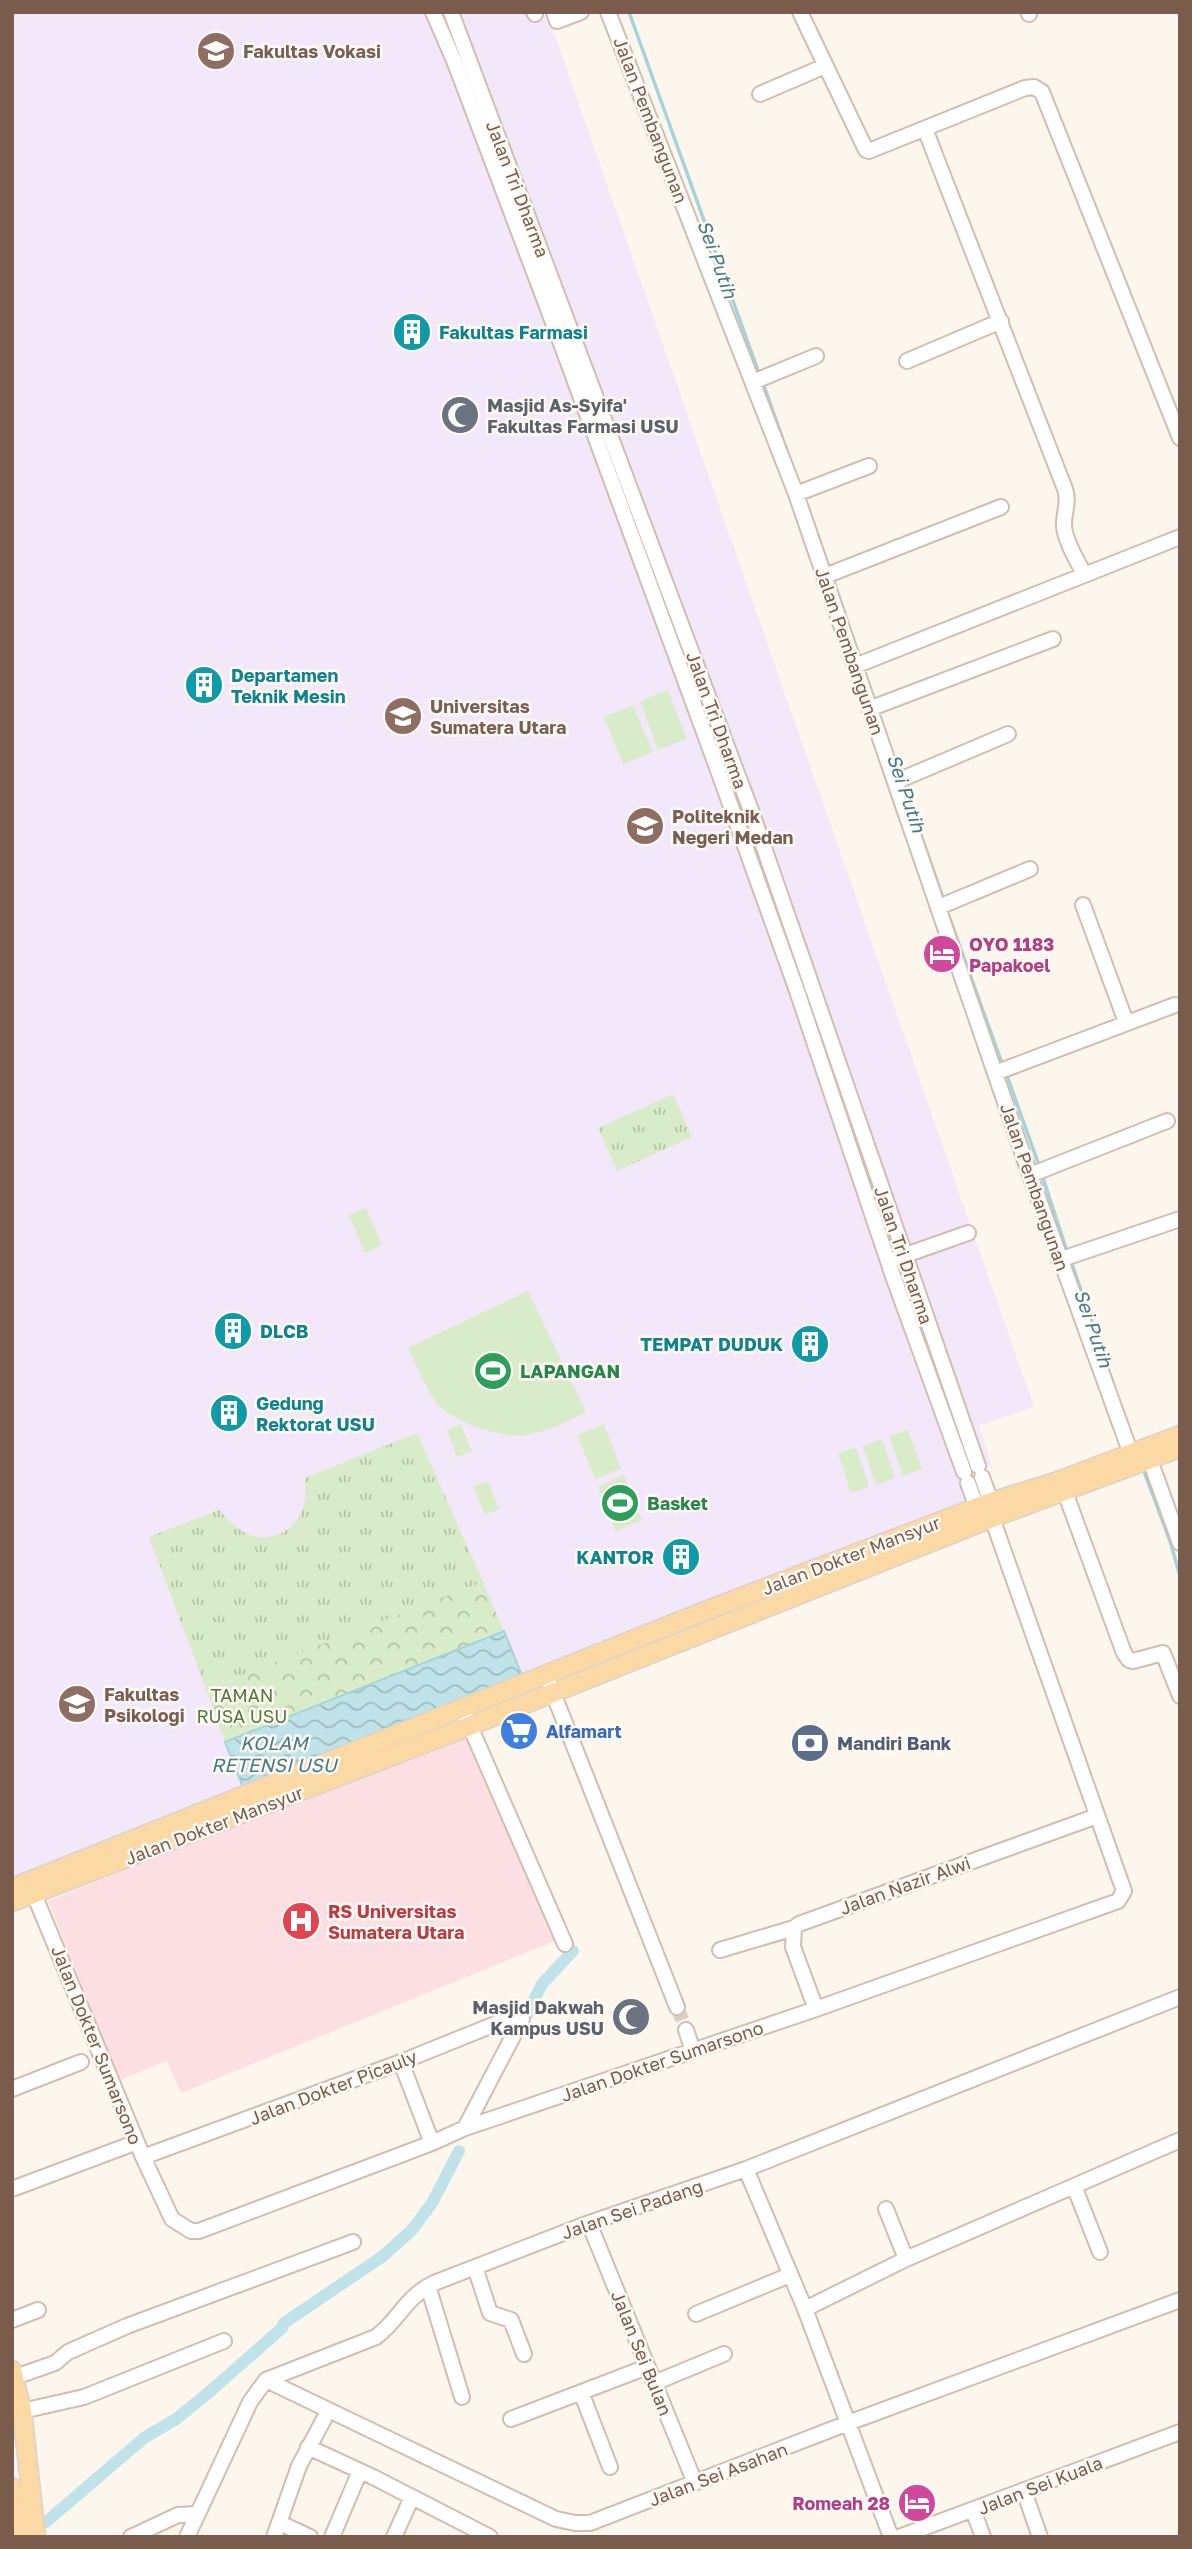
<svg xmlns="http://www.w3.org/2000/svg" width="1192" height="2549" font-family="'Golos Text',sans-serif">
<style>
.education{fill:#f3e8fa}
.medical{fill:#fbdfe3}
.grass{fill:url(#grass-tufts)}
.forest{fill:url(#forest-crowns)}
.pitch{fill:#d8ecc9}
.water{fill:url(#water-waves);stroke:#a5d3da;stroke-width:2}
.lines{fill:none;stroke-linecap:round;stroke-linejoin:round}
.stream{stroke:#a5d3da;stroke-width:3.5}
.canal{stroke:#bfe3e8;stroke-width:12}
.minor-tunnel{stroke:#dcd0c4;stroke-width:14;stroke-dasharray:14 7;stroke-linecap:butt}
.minor-casing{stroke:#d1beb0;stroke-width:18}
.major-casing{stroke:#dad1cd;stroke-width:21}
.minor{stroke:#fff;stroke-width:14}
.major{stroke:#fbd9a5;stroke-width:18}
.labels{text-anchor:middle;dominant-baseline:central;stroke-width:5;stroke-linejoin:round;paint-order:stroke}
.education-label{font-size:18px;font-weight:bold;fill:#785e54;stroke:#fffaf3;text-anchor:start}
.street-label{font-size:18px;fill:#7a5c4d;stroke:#fffaf3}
.culture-label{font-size:18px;font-weight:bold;fill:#0d838f;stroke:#fffaf3;text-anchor:start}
.worship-label{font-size:18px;font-weight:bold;fill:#5b616d;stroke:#fffaf3;text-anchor:start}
.hotel-label{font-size:18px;font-weight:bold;fill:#b23c85;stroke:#fffaf3;text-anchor:start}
.leisure-label{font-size:18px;font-weight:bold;fill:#27864d;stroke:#fffaf3;text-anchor:start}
.park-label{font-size:18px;fill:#537a41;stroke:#fffaf3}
.shop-label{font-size:18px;font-weight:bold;fill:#366cbe;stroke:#fffaf3;text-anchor:start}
.service-label{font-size:18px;font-weight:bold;fill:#4e5e75;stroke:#fffaf3;text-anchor:start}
.health-label{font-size:18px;font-weight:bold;fill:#be3a42;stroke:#fffaf3;text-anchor:start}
.water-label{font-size:19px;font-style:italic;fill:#437c86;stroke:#fffaf3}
</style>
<defs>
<pattern id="grass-tufts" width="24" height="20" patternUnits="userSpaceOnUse" patternTransform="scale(1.75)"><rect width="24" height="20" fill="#d8ecc9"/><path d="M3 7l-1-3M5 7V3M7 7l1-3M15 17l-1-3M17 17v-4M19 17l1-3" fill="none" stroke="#b4c2a5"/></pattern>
<pattern id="forest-crowns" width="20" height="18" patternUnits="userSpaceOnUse" patternTransform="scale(1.75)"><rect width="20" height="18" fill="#d8ecc9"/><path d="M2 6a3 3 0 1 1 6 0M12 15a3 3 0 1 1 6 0" fill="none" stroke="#b4c2a5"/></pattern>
<pattern id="water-waves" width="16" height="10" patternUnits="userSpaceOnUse" patternTransform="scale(1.75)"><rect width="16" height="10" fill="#bfe3e8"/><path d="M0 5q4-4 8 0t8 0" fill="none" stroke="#a0bbbe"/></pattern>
</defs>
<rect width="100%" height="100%" fill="#fdf6ec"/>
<path class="education" d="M12 12H552V27L1034 1407 979 1426 992 1467 966 1476 977 1508 12 1886Z"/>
<path class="medical" d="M466 1731 555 1941 181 2093 167 2061 120 2080 48 1901Z"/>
<path class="grass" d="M673 1094 692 1137 617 1171 598 1128Z
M417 1433 483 1582 206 1689 149 1537 219 1510C228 1519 236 1529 248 1534 271 1545 298 1529 304 1505 306 1497 305 1486 305 1478Z"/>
<path class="forest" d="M483 1582 504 1631 225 1742 206 1689Z"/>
<path class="pitch" d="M668 690 687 739 658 750 640 701Z
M633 705 653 752 623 764 604 717Z
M366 1208 382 1245 365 1253 349 1215Z
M528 1291 586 1412C567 1421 547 1433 525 1435 501 1439 451 1421 436 1402 424 1386 417 1366 408 1348Z
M461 1424 472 1452 457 1457 447 1429Z
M604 1424 621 1469 595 1479 577 1435Z
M908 1430 922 1469 903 1476 889 1436Z
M882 1439 895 1478 876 1485 863 1446Z
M856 1447 869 1487 851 1493 838 1453Z
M624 1475 642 1520 616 1531 598 1486Z
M488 1481 499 1509 485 1515 473 1487Z"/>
<path class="water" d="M504 1631 525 1683 246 1795 225 1742Z"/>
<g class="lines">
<path class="stream" d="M629 12 760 376
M763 383 793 468
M816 531 830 570
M832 577 842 606
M903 783 944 901
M946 908 1003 1066
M1006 1073 1040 1168
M1042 1175 1068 1254
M1071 1261 1114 1386
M1142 1466 1170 1541 1180 1576"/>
<path class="canal" d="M520 2028 542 1984 573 1951
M46 2522 144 2438 176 2419 207 2394 282 2328 284 2323 383 2256 412 2230 432 2203 459 2151"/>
<path class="minor-tunnel" d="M677 2007 686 2030"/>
<defs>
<path id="minor" d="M433 12 455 63 562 346 715 762 796 988 893 1276 964 1472
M451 12 752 813 978 1466
M534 12 535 14
M554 12 557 21 581 12
M608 12 796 494 1030 1175 1131 1454
M800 12 866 150 869 151 1025 88 1034 87 1042 92 1180 438
M1028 12 1029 14
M760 94 825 66
M925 129 1065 489C1070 503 1063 513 1064 527 1066 543 1077 560 1084 574
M907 361 1001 321
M753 382 816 356
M796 494 869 466
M825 576 1001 507
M855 666 1180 537
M869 709 1053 639
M895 782 1008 734
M1083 905 1126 1022
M939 907 1030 869
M995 1073 1175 1005
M1030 1175 1167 1121
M897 1258 968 1233
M1059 1260 1180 1219
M1150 1460 1180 1543
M982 1477 991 1502
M968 1483 977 1508
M1065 1492 1124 1653 1129 1660 1133 1661 1163 1653 1180 1696
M546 1675 677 2007
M466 1717 565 1944
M31 1887 143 2157 172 2219 191 2231H199L432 2143 465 2128 816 2009 1118 1901 1124 1891 992 1518
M720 1950 794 1928
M816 2009 793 1947 794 1928 799 1924 1097 1816
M686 2030 693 2051
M401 2062 432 2143
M12 2089 81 2062
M143 2157 401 2062 520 2014 522 2019 465 2128
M746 2169 805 2309 891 2537
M1074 2186 1100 2252
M12 2189 137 2142
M886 2209 906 2259
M589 2223 695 2483
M475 2267 490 2313 511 2320 524 2354
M428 2286 462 2397
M805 2309 906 2259 1180 2140
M696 2314 790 2275
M12 2320 38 2310
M15 2377 55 2363 68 2352 127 2326 353 2242
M266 2380 556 2519 575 2523H590L848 2423 1180 2300
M654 2383 724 2354
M581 2392 610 2467
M22 2411 84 2397 224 2341
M511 2419 647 2367
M308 2447 373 2477 490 2537
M1024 2491 1040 2537
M973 2510 983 2537
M280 2523 310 2537
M131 2537 178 2515 197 2514
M187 2537 250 2402 266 2380 376 2337C401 2318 403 2299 434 2283L589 2223 746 2169 1180 1997
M274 2537 299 2466 324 2419
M332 2537 360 2471
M394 2537 412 2497
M899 2537 1180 2432"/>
<path id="major" d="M12 1888 705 1611 991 1502 1055 1482 1180 1435
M12 1902 457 1731 992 1518 1180 1448
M12 2370 22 2411 36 2537
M12 2487 18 2537"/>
</defs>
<use href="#minor" class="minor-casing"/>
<use href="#major" class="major-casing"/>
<use href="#minor" class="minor"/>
<use href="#major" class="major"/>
</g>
<defs>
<symbol id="university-disc" viewBox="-11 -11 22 22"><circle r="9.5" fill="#8d6e63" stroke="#fffaf3"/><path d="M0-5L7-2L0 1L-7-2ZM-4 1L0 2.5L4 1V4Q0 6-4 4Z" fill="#fff"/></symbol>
<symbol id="building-disc" viewBox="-11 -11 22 22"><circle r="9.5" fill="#0f9aa8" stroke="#fffaf3"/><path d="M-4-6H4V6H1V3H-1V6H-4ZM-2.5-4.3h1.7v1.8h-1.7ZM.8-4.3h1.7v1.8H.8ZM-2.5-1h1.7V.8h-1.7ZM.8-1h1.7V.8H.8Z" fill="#fff"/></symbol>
<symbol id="mosque-disc" viewBox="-11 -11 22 22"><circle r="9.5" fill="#6b7280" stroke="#fffaf3"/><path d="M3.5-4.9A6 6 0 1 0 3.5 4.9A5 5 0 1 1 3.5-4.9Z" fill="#fff"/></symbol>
<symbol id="hotel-disc" viewBox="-11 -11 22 22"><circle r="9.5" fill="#d1479c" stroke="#fffaf3"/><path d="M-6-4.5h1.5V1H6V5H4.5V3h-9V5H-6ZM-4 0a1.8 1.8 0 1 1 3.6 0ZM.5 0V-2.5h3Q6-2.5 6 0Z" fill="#fff"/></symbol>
<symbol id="stadium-disc" viewBox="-11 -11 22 22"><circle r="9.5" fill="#2e9e5b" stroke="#fffaf3"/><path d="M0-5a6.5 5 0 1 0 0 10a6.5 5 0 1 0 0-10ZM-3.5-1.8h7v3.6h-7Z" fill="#fff"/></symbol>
<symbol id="supermarket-disc" viewBox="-11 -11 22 22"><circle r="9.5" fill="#3f7fe0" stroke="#fffaf3"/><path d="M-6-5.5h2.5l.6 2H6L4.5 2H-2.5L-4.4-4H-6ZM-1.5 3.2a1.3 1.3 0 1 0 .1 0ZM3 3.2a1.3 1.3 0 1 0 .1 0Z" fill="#fff"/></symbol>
<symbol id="bank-disc" viewBox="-11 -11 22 22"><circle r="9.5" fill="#5c6f8a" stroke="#fffaf3"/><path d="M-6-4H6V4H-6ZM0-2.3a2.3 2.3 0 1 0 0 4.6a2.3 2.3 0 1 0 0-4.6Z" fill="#fff"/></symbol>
<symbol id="hospital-disc" viewBox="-11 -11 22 22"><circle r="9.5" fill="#e0444e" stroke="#fffaf3"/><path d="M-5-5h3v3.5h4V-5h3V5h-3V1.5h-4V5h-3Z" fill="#fff"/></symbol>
</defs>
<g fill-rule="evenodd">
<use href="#university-disc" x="194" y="29" width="44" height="44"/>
<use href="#building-disc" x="390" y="310" width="44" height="44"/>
<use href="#mosque-disc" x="438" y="393" width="44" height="44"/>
<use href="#building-disc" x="182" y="663" width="44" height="44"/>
<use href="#university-disc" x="381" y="694" width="44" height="44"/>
<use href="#university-disc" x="623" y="804" width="44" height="44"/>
<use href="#hotel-disc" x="920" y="932" width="44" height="44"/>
<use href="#building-disc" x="211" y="1309" width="44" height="44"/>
<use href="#building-disc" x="788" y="1322" width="44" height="44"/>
<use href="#stadium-disc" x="471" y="1349" width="44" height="44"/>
<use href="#building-disc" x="207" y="1391" width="44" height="44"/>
<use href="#stadium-disc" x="598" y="1481" width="44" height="44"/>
<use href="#building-disc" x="659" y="1535" width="44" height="44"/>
<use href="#university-disc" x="55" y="1682" width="44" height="44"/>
<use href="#supermarket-disc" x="497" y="1709" width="44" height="44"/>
<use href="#bank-disc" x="788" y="1721" width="44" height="44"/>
<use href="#hospital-disc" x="279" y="1899" width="44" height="44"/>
<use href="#mosque-disc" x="609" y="1995" width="44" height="44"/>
<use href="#hotel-disc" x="895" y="2481" width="44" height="44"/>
</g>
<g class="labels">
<g class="education-label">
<text x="243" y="51">Fakultas Vokasi</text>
<text x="430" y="706">Universitas<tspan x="430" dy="21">Sumatera Utara</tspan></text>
<text x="672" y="816">Politeknik<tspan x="672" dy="21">Negeri Medan</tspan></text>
<text x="104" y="1694">Fakultas<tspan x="104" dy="21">Psikologi</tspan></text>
</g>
<g class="street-label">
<text transform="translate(651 120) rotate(69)">Jalan Pembangunan</text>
<text transform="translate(518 189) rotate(69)">Jalan Tri Dharma</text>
<text transform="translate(850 651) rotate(71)">Jalan Pembangunan</text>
<text transform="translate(717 720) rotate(70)">Jalan Tri Dharma</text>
<text transform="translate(1035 1187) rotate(71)">Jalan Pembangunan</text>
<text transform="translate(904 1255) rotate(71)">Jalan Tri Dharma</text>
<text transform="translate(851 1555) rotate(-21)">Jalan Dokter Mansyur</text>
<text transform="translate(214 1825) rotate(-21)">Jalan Dokter Mansyur</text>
<text transform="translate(905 1885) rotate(-20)">Jalan Nazir Alwi</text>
<text transform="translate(97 2045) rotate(68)">Jalan Dokter Sumarsono</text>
<text transform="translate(662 2061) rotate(-19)">Jalan Dokter Sumarsono</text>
<text transform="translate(333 2087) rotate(-21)">Jalan Dokter Picauly</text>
<text transform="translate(632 2209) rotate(-19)">Jalan Sei Padang</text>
<text transform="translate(642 2353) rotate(68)">Jalan Sei Bulan</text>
<text transform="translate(718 2474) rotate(-21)">Jalan Sei Asahan</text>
<text transform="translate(1040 2485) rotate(-21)">Jalan Sei Kuala</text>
</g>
<g class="culture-label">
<text x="439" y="332">Fakultas Farmasi</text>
<text x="231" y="675">Departamen<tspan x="231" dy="21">Teknik Mesin</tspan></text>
<text x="260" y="1331">DLCB</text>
<text x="783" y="1344" text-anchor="end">TEMPAT DUDUK</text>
<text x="256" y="1403">Gedung<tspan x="256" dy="21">Rektorat USU</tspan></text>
<text x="654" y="1557" text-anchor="end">KANTOR</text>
</g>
<g class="worship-label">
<text x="487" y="405">Masjid As-Syifa'<tspan x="487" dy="21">Fakultas Farmasi USU</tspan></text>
<text x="604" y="2007" text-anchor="end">Masjid Dakwah<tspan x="604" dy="21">Kampus USU</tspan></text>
</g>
<g class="hotel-label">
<text x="969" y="944">OYO 1183<tspan x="969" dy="21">Papakoel</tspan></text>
<text x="890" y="2503" text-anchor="end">Romeah 28</text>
</g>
<g class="leisure-label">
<text x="520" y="1371">LAPANGAN</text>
<text x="647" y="1503">Basket</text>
</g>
<g class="park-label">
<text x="242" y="1695">TAMAN<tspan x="242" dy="21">RUSA USU</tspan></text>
</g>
<g class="shop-label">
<text x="546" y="1731">Alfamart</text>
</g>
<g class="service-label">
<text x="837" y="1743">Mandiri Bank</text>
</g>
<g class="health-label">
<text x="328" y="1911">RS Universitas<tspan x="328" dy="21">Sumatera Utara</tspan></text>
</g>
<g class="water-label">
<text transform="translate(718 259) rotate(70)">Sei Putih</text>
<text transform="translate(907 793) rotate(71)">Sei Putih</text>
<text transform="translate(1094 1328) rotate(71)">Sei Putih</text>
<text x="274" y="1742">KOLAM<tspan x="274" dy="22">RETENSI USU</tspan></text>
</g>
</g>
<rect width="1192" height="2549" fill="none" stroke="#7a5c4d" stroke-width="28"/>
</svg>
